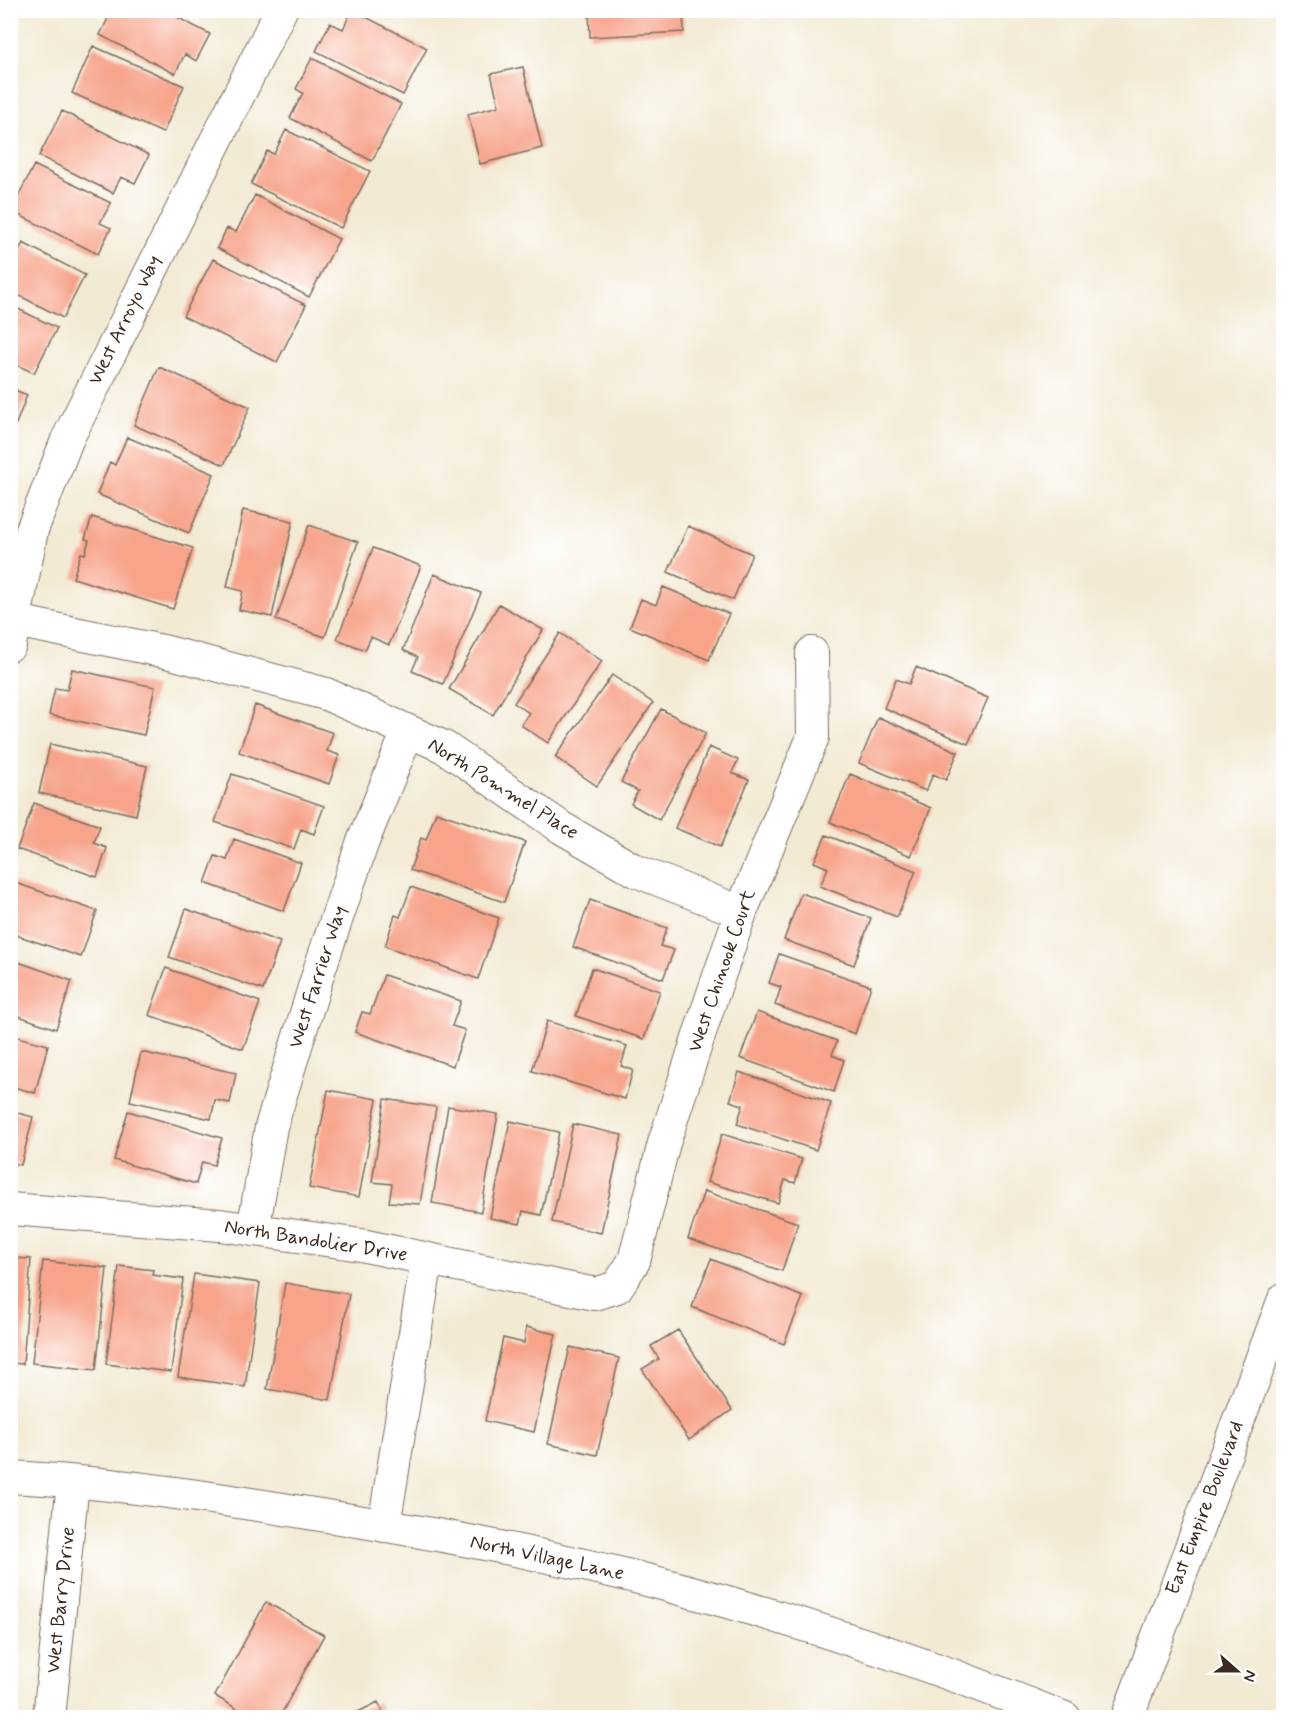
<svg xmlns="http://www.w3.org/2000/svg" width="1294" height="1728" font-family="Mynerve,sans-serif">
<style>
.building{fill:#f7a48b}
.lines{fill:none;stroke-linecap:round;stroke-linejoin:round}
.minor-casing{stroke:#7b6d5e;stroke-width:34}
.minor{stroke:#fff;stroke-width:32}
.labels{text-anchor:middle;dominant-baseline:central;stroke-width:4.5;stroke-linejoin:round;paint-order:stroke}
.street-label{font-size:20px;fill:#3b2a1e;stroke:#fff}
</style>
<rect width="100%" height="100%" fill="#fff"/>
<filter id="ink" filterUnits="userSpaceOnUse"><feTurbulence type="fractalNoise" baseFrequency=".0167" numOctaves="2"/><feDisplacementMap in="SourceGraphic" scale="12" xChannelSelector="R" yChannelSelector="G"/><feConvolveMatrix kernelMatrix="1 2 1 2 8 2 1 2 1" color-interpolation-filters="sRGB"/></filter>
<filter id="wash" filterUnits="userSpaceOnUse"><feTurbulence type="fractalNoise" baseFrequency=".008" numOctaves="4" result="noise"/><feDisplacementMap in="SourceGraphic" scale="24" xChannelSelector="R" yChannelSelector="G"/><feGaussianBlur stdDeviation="1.35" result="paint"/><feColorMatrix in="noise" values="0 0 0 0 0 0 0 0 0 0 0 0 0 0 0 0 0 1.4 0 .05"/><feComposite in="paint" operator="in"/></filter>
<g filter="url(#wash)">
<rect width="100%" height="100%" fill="#f3ead4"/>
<g id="blocks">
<path class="building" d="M112 10H163L210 34 196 61 185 54 175 74 100 35Z
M352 10 427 48 403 95 316 51 330 23 343 29Z
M589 10H683L684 32 590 37Z
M93 46 184 86 163 133 72 93Z
M312 58 401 104 372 161 290 118 303 93 296 89Z
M523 67 542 148 480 164 468 114 499 106 491 74Z
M62 111 149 155 135 183 121 177 113 193 39 156Z
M286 130 370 171 341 228 251 184 267 151 274 154Z
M34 165 111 203 100 223 111 228 98 254 11 211Z
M255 195 339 239 309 297 217 248 227 228 236 232Z
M23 243 85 275 63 318 10 291V266Z
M213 259 306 305 277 362 183 316Z
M10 305 57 328 34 373 10 362Z
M159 367 250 407 224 465 134 425Z
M10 388 27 395 16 424 10 422Z
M127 437 214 474 189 533 97 494 110 462 115 465Z
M243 510 293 521 272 617 239 610 243 591 227 587Z
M92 517 193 548 173 609 73 578 81 553 85 554 89 540 85 539Z
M309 525 358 542 325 637 276 620Z
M688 526 752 554 733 600 668 572Z
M373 548 421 566 389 645 371 637 365 650 337 639Z
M434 574 481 593 443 684 412 671 418 657 403 650Z
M663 587 729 614 709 660 630 627 641 599 656 605Z
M499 604 543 630 493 715 449 689Z
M560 633 602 661 548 743 521 725 529 713 514 703Z
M916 667 988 698 968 744 884 708 896 679 909 684Z
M72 669 155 687 144 735 49 715 55 688 67 690Z
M612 675 653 703 597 786 555 757Z
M255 705 333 733 327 751 339 755 329 784 239 752Z
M661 709 706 733 659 820 631 804 638 791 621 782Z
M878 717 958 752 946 780 933 774 926 791 859 763Z
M50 744 147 766 136 815 39 793Z
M709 747 738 760 732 773 749 780 720 847 675 828Z
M232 774 324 806 314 834 301 829 294 849 215 822Z
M850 774 931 808 911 856 830 822Z
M34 803 100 826 94 843 107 848 97 877 17 849Z
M436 812 525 842 504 902 410 870 421 838 426 840Z
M826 835 916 871 897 917 820 886 828 868 814 862Z
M234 839 301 863 284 911 205 883 215 856 227 860Z
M10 881 97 911 81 957 10 933Z
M411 887 499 918 478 979 385 946 395 915 400 917Z
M801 893 871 918 854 965 784 940Z
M590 900 667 928 660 946 674 950 663 979 573 947Z
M186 909 280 942 263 990 169 957Z
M779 954 871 986 855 1034 775 1005 781 987 769 983Z
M10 959 72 981 56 1029 10 1013Z
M166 968 260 1002 243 1049 149 1015Z
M592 968 660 991 644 1039 576 1016Z
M384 975 461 1001 452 1026 465 1030 453 1066 355 1032 362 1012 370 1014Z
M757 1012 837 1041 832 1055 844 1060 834 1092 740 1058Z
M547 1021 627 1046 621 1066 633 1070 625 1099 532 1071Z
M10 1035 48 1045 35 1093 10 1086Z
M141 1052 236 1073 230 1103 215 1100 211 1119 130 1101Z
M739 1072 831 1103 816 1150 737 1124 743 1105 730 1101Z
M328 1090 377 1099 359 1197 309 1188Z
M385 1099 436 1107 420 1204 389 1202 392 1184 372 1182Z
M448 1106 498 1114 481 1212 432 1203Z
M10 1111 33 1117 21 1165 10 1163Z
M128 1111 222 1138 214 1165 202 1162 196 1184 114 1160Z
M510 1121 559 1132 541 1215 523 1211 520 1224 490 1218Z
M573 1124 622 1135 601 1233 552 1222Z
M722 1134 802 1159 795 1183 785 1180 778 1203 707 1182Z
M704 1191 798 1223 782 1271 688 1239Z
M10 1258 31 1259 23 1364 10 1363Z
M711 1259 803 1297 784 1344 692 1307Z
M43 1261 107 1268 96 1370 32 1363Z
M119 1266 153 1270 152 1275 183 1279 171 1372 106 1364Z
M194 1274 260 1283 245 1387 178 1377Z
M285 1283 349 1294 330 1400 267 1389Z
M526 1327 556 1334 534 1432 485 1421 503 1338 524 1343Z
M678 1330 732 1410 689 1440 642 1369 659 1359 651 1346Z
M570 1347 619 1358 597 1455 548 1444Z
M266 1602 324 1635 279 1718H253L215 1696Z
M378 1702 386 1718H346Z"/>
</g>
</g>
<g filter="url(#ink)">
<use href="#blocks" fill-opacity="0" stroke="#7b6d5e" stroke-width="1.5"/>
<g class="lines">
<defs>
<path id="minor" d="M16 621 167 652 326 694 444 747 562 828 636 871 741 912
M10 645 32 530 67 440 281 10
M10 1209 220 1225 361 1245 595 1294 617 1287 634 1261 664 1143 707 1011 741 912 813 737 812 653
M253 1230 271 1127 320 968 362 844 408 731
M10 1477C111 1482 209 1497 308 1513 428 1532 549 1554 666 1585 801 1621 935 1666 1065 1718
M384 1526 427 1259
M49 1718 73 1482
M1127 1718 1284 1299"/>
</defs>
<use href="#minor" class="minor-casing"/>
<use href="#minor" class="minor"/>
</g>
</g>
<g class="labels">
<g class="street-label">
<text transform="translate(125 320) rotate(-64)">West Arroyo Way</text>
<text transform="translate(503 789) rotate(32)">North Pommel Place</text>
<text transform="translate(722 971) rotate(-71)">West Chinook Court</text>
<text transform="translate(318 977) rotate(-72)">West Farrier Way</text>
<text transform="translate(316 1241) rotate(9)">North Bandolier Drive</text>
<text transform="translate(1205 1508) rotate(-69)">East Empire Boulevard</text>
<text transform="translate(547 1558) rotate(12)">North Village Lane</text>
<text transform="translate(61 1600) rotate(-84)">West Barry Drive</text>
</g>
</g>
<rect width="1294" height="1728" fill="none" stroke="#fff" stroke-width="36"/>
<g transform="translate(1237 1671) rotate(111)" stroke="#ffffff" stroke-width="4.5" paint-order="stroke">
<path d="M0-4.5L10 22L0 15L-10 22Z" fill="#3b2a1e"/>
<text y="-9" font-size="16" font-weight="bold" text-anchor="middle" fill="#3b2a1e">N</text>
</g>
</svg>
